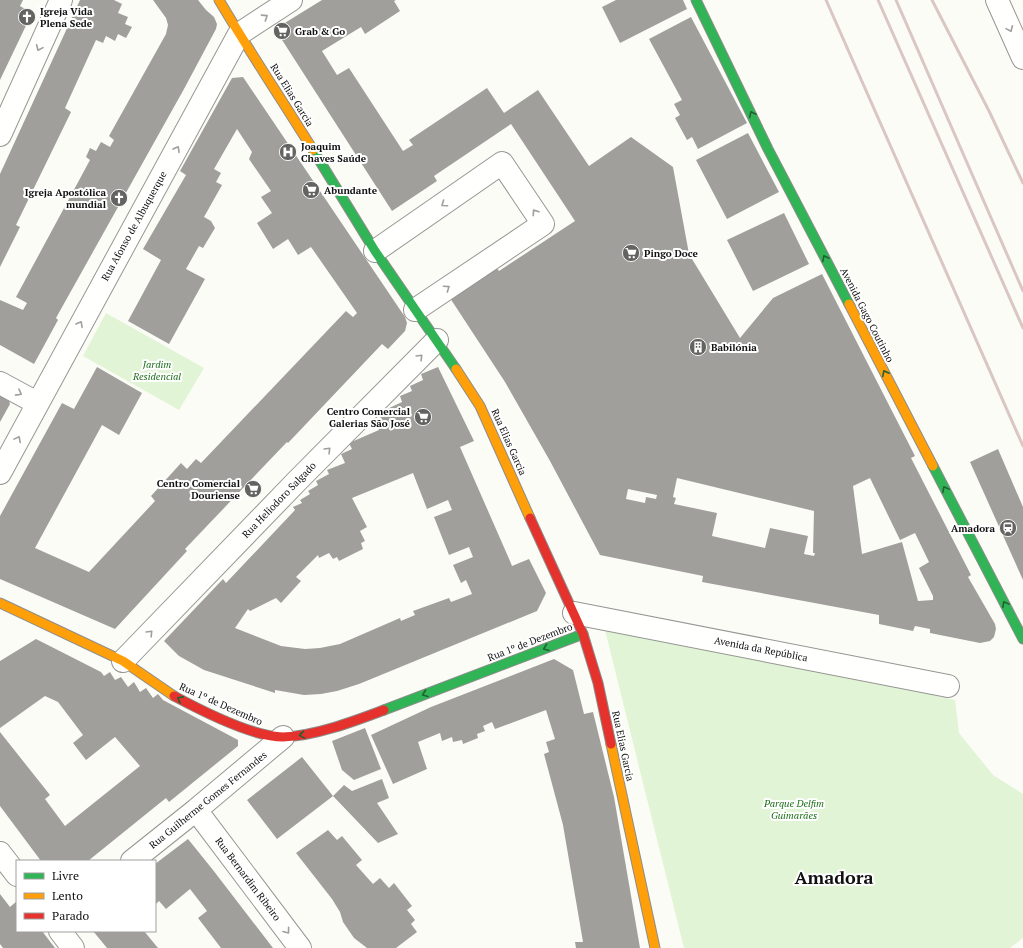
<svg xmlns="http://www.w3.org/2000/svg" width="1023" height="948" font-family="'PT Serif',serif">
<style>
.green{fill:#e1f4d5}
.building{fill:#a09f9c;fill-rule:evenodd}
.lines{fill:none;stroke-linecap:round;stroke-linejoin:round}
.street-casing{stroke:#969694;stroke-width:24}
.fast-casing{stroke:#8d8d8b;stroke-width:11}
.slow-casing{stroke:#8d8d8b;stroke-width:11}
.jam-casing{stroke:#8d8d8b;stroke-width:11}
.street{stroke:#fffffe;stroke-width:22}
.fast{stroke:#30b455;stroke-width:9}
.slow{stroke:#ff9f0a;stroke-width:9}
.jam{stroke:#e5322d;stroke-width:9}
.rail{stroke:#dac7c4;stroke-width:3}
.oneway{stroke:#9f9f9f}
.oneway2{stroke:#206232}
.labels{text-anchor:middle;dominant-baseline:central;stroke-width:4;stroke-linejoin:round;paint-order:stroke}
.poi-label{font-size:10px;font-weight:bold;fill:#101010;stroke:#fff;text-anchor:start}
.street-label{font-size:10px;fill:#101010;stroke:#fff}
.park-label{font-size:10px;font-style:italic;fill:#1d6f1a;stroke:#fff}
.town-label{font-size:18px;font-weight:bold;fill:#101010;stroke:#fff}
</style>
<rect width="100%" height="100%" fill="#fcfcf7"/>
<path class="green" d="M106 313 204 368 179 410 83 356Z
M605 630 897 687 955 700 959 733 993 775 1023 794V938L1010 948H684Z"/>
<path class="building" d="M0 0H23L20 6 32 13 0 80Z
M80 0H114L122 4 118 13 128 17 125 24 132 27 126 38 118 34 115 41 106 36 103 43 96 40 65 108 71 112 16 225 20 227 0 267V174Z
M153 0H198L206 10 214 17 217 24 216 29 184 89 56 318 58 320 34 364 0 345V300L23 310 27 303 16 297 90 160 86 157 90 148 96 151 101 142 110 147 114 140 109 136 166 34 168 25 166 18Z
M322 0H396L394 1 400 11 365 34 361 27 322 51 337 75 349 68 403 151 413 145 409 140 487 88 504 113 538 90 589 166 631 137 673 167 689 254 740 338 773 298 822 274 915 456 911 458 971 575 968 577 995 624 996 629 994 637 990 641 980 643 930 633V629L915 626 913 631 879 624V615L702 582 703 576 600 555 550 461 505 382 450 298 496 267 499 271 575 221 511 124 434 176 437 181 392 211 275 29ZM677 478 814 511 813 553H815L814 556 804 554 808 536 770 528 765 548 712 536 717 513 674 504 676 498 673 497ZM870 478 900 540 915 533 929 562 919 568 933 596V600L918 601 902 542 862 554 853 486ZM628 489 657 495 656 499 646 497 645 503 626 499Z
M616 0H683L687 9 620 43 602 7Z
M691 17 747 123 698 149 692 137 687 140 675 118 680 115 674 104 682 100 649 39Z
M243 77 405 317 407 323 405 331 388 349 382 344 288 443 287 442 185 549 187 551 115 629 0 579V516L62 403 74 409 97 367 142 393 119 435 102 425 35 548 89 572 155 501 151 496 181 463 187 469 196 459 201 463 346 311 353 317 357 313 311 247 298 255 288 239 273 249 257 223 272 213 261 197 271 191 249 159 252 152 237 129 214 169 221 173 216 182 222 185 204 217 211 221 215 228 203 248 199 246 186 269 205 279 169 344 128 321 161 260 143 249 186 175 180 171 232 78Z
M748 133 779 192 727 219 696 160Z
M784 213 809 264 753 291 727 240Z
M438 367 474 441 460 447 510 561 512 566 529 559 546 593 537 611 359 684 337 691 321 694 304 695 275 690V693L204 670 179 656 164 641 223 579 226 583 295 510 293 507 302 503 300 500 310 494 308 491 318 485 316 481 329 474 327 470 345 463 341 454 352 449 349 443 379 430 374 420 387 415 385 410 402 402 400 396 412 391 410 386 423 380 421 374ZM413 473 427 509 448 500 452 510 434 517 449 555 469 547 473 557 453 565 461 583 466 580 472 594 451 602 449 598 413 611 415 615 401 621 400 618 340 644 320 648 305 649 281 646 235 628 248 609 250 611 276 598 281 603 301 581 296 577 318 555 319 558 329 553 333 559 337 557 339 561 363 549 361 543 365 541 360 531 367 527 352 498Z
M0 396 9 401 10 404 0 422Z
M998 449 1023 507V580L970 462Z
M36 639 101 672 104 676 110 672 115 680 121 677 128 687 134 682 140 692 146 688 153 698 158 694 163 700 238 740V746L169 802 166 798 88 861H41L0 806V732L50 795 45 799 65 826 140 766 115 737 86 760 73 743 83 735 58 702 45 696 0 728V661Z
M554 659 573 670 584 714 593 712 614 797 640 948H576L575 942H583L563 825 544 754 549 752 546 742 555 739 546 710 495 729 492 722 483 726 485 731 477 734 478 738 463 744 462 740 453 742 452 737 442 741 440 733 418 742 427 769 393 784 371 735 431 707Z
M365 728 381 769 354 780 342 770 332 741Z
M302 757 333 796 277 839 247 800Z
M382 779 389 798 377 803 398 834 378 843 333 796 344 785 352 791Z
M328 830 337 840 342 836 362 860 356 865 373 884 380 878 389 888 394 883 412 906 407 910 415 920 411 924 417 932 396 948H367L354 938 343 922 340 912 332 899 296 853Z
M188 839 213 870 273 948H221L198 918 207 911 190 889 166 909 159 901 155 905V864Z
M0 894 10 907 17 901V931H42L55 948H3L0 944Z
M93 931H144L158 948H107Z"/>
<g class="lines">
<defs>
<path id="street" d="M997 0 1023 58
M0 135 61 0
M375 251 502 163 543 224 415 310
M0 383 37 403
M0 473 239 34 291 0
M574 613 948 686
M123 661 297 481 437 340
M196 810 300 948
M0 853 17 875
M132 861 196 810 283 737
M60 931 73 948"/>
<path id="fast" d="M696 0 768 149 849 304
M313 150 375 251 456 369
M933 466 1023 639
M384 710 583 634"/>
<path id="slow" d="M219 0C249 51 282 100 313 150
M849 304 933 466
M456 369 480 406 530 518
M0 603 123 661 174 696
M611 744 655 948"/>
<path id="jam" d="M530 518 583 634 598 683 611 744
M174 696C202 711 253 737 283 737 315 736 355 721 384 710"/>
</defs>
<use href="#street" class="street-casing"/>
<use href="#fast" class="fast-casing"/>
<use href="#slow" class="slow-casing"/>
<use href="#jam" class="jam-casing"/>
<use href="#street" class="street"/>
<use href="#fast" class="fast"/>
<use href="#slow" class="slow"/>
<use href="#jam" class="jam"/>
<path class="rail" d="M826 0 1023 446
M878 0 1023 328
M896 0 1023 291
M932 0 989 111 1023 183"/>
</g>
<defs><path id="oneway-chevron" d="M-2-3.5L2.5 0L-2 3.5" fill="none" stroke-width="1.6" stroke-linecap="round" stroke-linejoin="round"/></defs>
<g class="oneway">
<use href="#oneway-chevron" transform="translate(265 17) rotate(-33)"/>
<use href="#oneway-chevron" transform="translate(1010 29) rotate(66)"/>
<use href="#oneway-chevron" transform="translate(39 48) rotate(114)"/>
<use href="#oneway-chevron" transform="translate(177 149) rotate(-61)"/>
<use href="#oneway-chevron" transform="translate(444 204) rotate(145)"/>
<use href="#oneway-chevron" transform="translate(535 212) rotate(-124)"/>
<use href="#oneway-chevron" transform="translate(447 288) rotate(-34)"/>
<use href="#oneway-chevron" transform="translate(80 324) rotate(-61)"/>
<use href="#oneway-chevron" transform="translate(420 357) rotate(-45)"/>
<use href="#oneway-chevron" transform="translate(19 393) rotate(28)"/>
<use href="#oneway-chevron" transform="translate(18 439) rotate(-62)"/>
<use href="#oneway-chevron" transform="translate(328 450) rotate(-45)"/>
<use href="#oneway-chevron" transform="translate(150 633) rotate(-46)"/>
<use href="#oneway-chevron" transform="translate(287 931) rotate(53)"/>
</g>
<g class="oneway2">
<use href="#oneway-chevron" transform="translate(752 114) rotate(-116)"/>
<use href="#oneway-chevron" transform="translate(825 258) rotate(-117)"/>
<use href="#oneway-chevron" transform="translate(885 373) rotate(-117)"/>
<use href="#oneway-chevron" transform="translate(945 489) rotate(-118)"/>
<use href="#oneway-chevron" transform="translate(1005 604) rotate(-118)"/>
<use href="#oneway-chevron" transform="translate(546 648) rotate(159)"/>
<use href="#oneway-chevron" transform="translate(425 694) rotate(159)"/>
<use href="#oneway-chevron" transform="translate(180 699) rotate(-152)"/>
<use href="#oneway-chevron" transform="translate(302 735) rotate(171)"/>
</g>
<defs>
<symbol id="church-disc" viewBox="-11 -11 22 22"><circle r="9.5" fill="#636361" stroke="#fff"/><path d="M-1.2-6h2.4v3.5h3.3v2.4h-3.3V6h-2.4V-.1h-3.3v-2.4h3.3Z" fill="#fff"/></symbol>
<symbol id="supermarket-disc" viewBox="-11 -11 22 22"><circle r="9.5" fill="#636361" stroke="#fff"/><path d="M-6-5.5h2.5l.6 2H6L4.5 2H-2.5L-4.4-4H-6ZM-1.5 3.2a1.3 1.3 0 1 0 .1 0ZM3 3.2a1.3 1.3 0 1 0 .1 0Z" fill="#fff"/></symbol>
<symbol id="hospital-disc" viewBox="-11 -11 22 22"><circle r="9.5" fill="#636361" stroke="#fff"/><path d="M-5-5h3v3.5h4V-5h3V5h-3V1.5h-4V5h-3Z" fill="#fff"/></symbol>
<symbol id="building-disc" viewBox="-11 -11 22 22"><circle r="9.5" fill="#636361" stroke="#fff"/><path d="M-4-6H4V6H1V3H-1V6H-4ZM-2.5-4.3h1.7v1.8h-1.7ZM.8-4.3h1.7v1.8H.8ZM-2.5-1h1.7V.8h-1.7ZM.8-1h1.7V.8H.8Z" fill="#fff"/></symbol>
<symbol id="station-disc" viewBox="-11 -11 22 22"><circle r="9.5" fill="#636361" stroke="#fff"/><path d="M-3-6H3Q5-6 5-4V2Q5 4 3 4L4.5 6H3L1.5 4h-3L-3 6H-4.5L-3 4Q-5 4-5 2V-4Q-5-6-3-6ZM-3.5-4v3h7v-3ZM-3.5 1v1.5H-2V1ZM2 1v1.5H3.5V1Z" fill="#fff"/></symbol>
</defs>
<g fill-rule="evenodd">
<use href="#church-disc" x="17" y="7" width="20" height="20"/>
<use href="#supermarket-disc" x="272" y="21" width="20" height="20"/>
<use href="#hospital-disc" x="278" y="142" width="20" height="20"/>
<use href="#supermarket-disc" x="301" y="180" width="20" height="20"/>
<use href="#church-disc" x="109" y="188" width="20" height="20"/>
<use href="#supermarket-disc" x="621" y="243" width="20" height="20"/>
<use href="#building-disc" x="688" y="337" width="20" height="20"/>
<use href="#supermarket-disc" x="413" y="407" width="20" height="20"/>
<use href="#supermarket-disc" x="243" y="479" width="20" height="20"/>
<use href="#station-disc" x="998" y="518" width="20" height="20"/>
</g>
<g class="labels">
<g class="poi-label">
<text x="40" y="11">Igreja Vida<tspan x="40" dy="12">Plena Sede</tspan></text>
<text x="295" y="31">Grab &amp; Go</text>
<text x="301" y="146">Joaquim<tspan x="301" dy="12">Chaves Saúde</tspan></text>
<text x="324" y="190">Abundante</text>
<text x="106" y="192" text-anchor="end">Igreja Apostólica<tspan x="106" dy="12">mundial</tspan></text>
<text x="644" y="253">Pingo Doce</text>
<text x="711" y="347">Babilónia</text>
<text x="410" y="411" text-anchor="end">Centro Comercial<tspan x="410" dy="12">Galerias São José</tspan></text>
<text x="240" y="483" text-anchor="end">Centro Comercial<tspan x="240" dy="12">Douriense</tspan></text>
<text x="995" y="528" text-anchor="end">Amadora</text>
</g>
<g class="street-label">
<text transform="translate(292 95) rotate(58)">Rua Elias Garcia</text>
<text transform="translate(134 226) rotate(-61)">Rua Afonso de Albuquerque</text>
<text transform="translate(867 315) rotate(63)">Avenida Gago Coutinho</text>
<text transform="translate(509 442) rotate(66)">Rua Elias Garcia</text>
<text transform="translate(279 500) rotate(-46)">Rua Heliodoro Salgado</text>
<text transform="translate(530 642) rotate(-21)">Rua 1º de Dezembro</text>
<text transform="translate(761 649) rotate(11)">Avenida da República</text>
<text transform="translate(221 704) rotate(24)">Rua 1º de Dezembro</text>
<text transform="translate(623 746) rotate(78)">Rua Elias Garcia</text>
<text transform="translate(208 800) rotate(-39)">Rua Guilherme Gomes Fernandes</text>
<text transform="translate(248 879) rotate(53)">Rua Bernardim Ribeiro</text>
</g>
<g class="park-label">
<text x="157" y="364">Jardim<tspan x="157" dy="12">Residencial</tspan></text>
<text x="794" y="803">Parque Delfim<tspan x="794" dy="12">Guimarães</tspan></text>
</g>
<g class="town-label">
<text x="834" y="877">Amadora</text>
</g>
</g>
<rect x="16" y="860" width="140" height="72" fill="#ffffff" stroke="#9f9f9f"/>
<rect x="24" y="873" width="20" height="6" fill="#30b455" stroke="#9f9f9f"/>
<text x="52" y="880" font-size="12" fill="#101010">Livre</text>
<rect x="24" y="893" width="20" height="6" fill="#ff9f0a" stroke="#9f9f9f"/>
<text x="52" y="900" font-size="12" fill="#101010">Lento</text>
<rect x="24" y="913" width="20" height="6" fill="#e5322d" stroke="#9f9f9f"/>
<text x="52" y="920" font-size="12" fill="#101010">Parado</text>
</svg>
